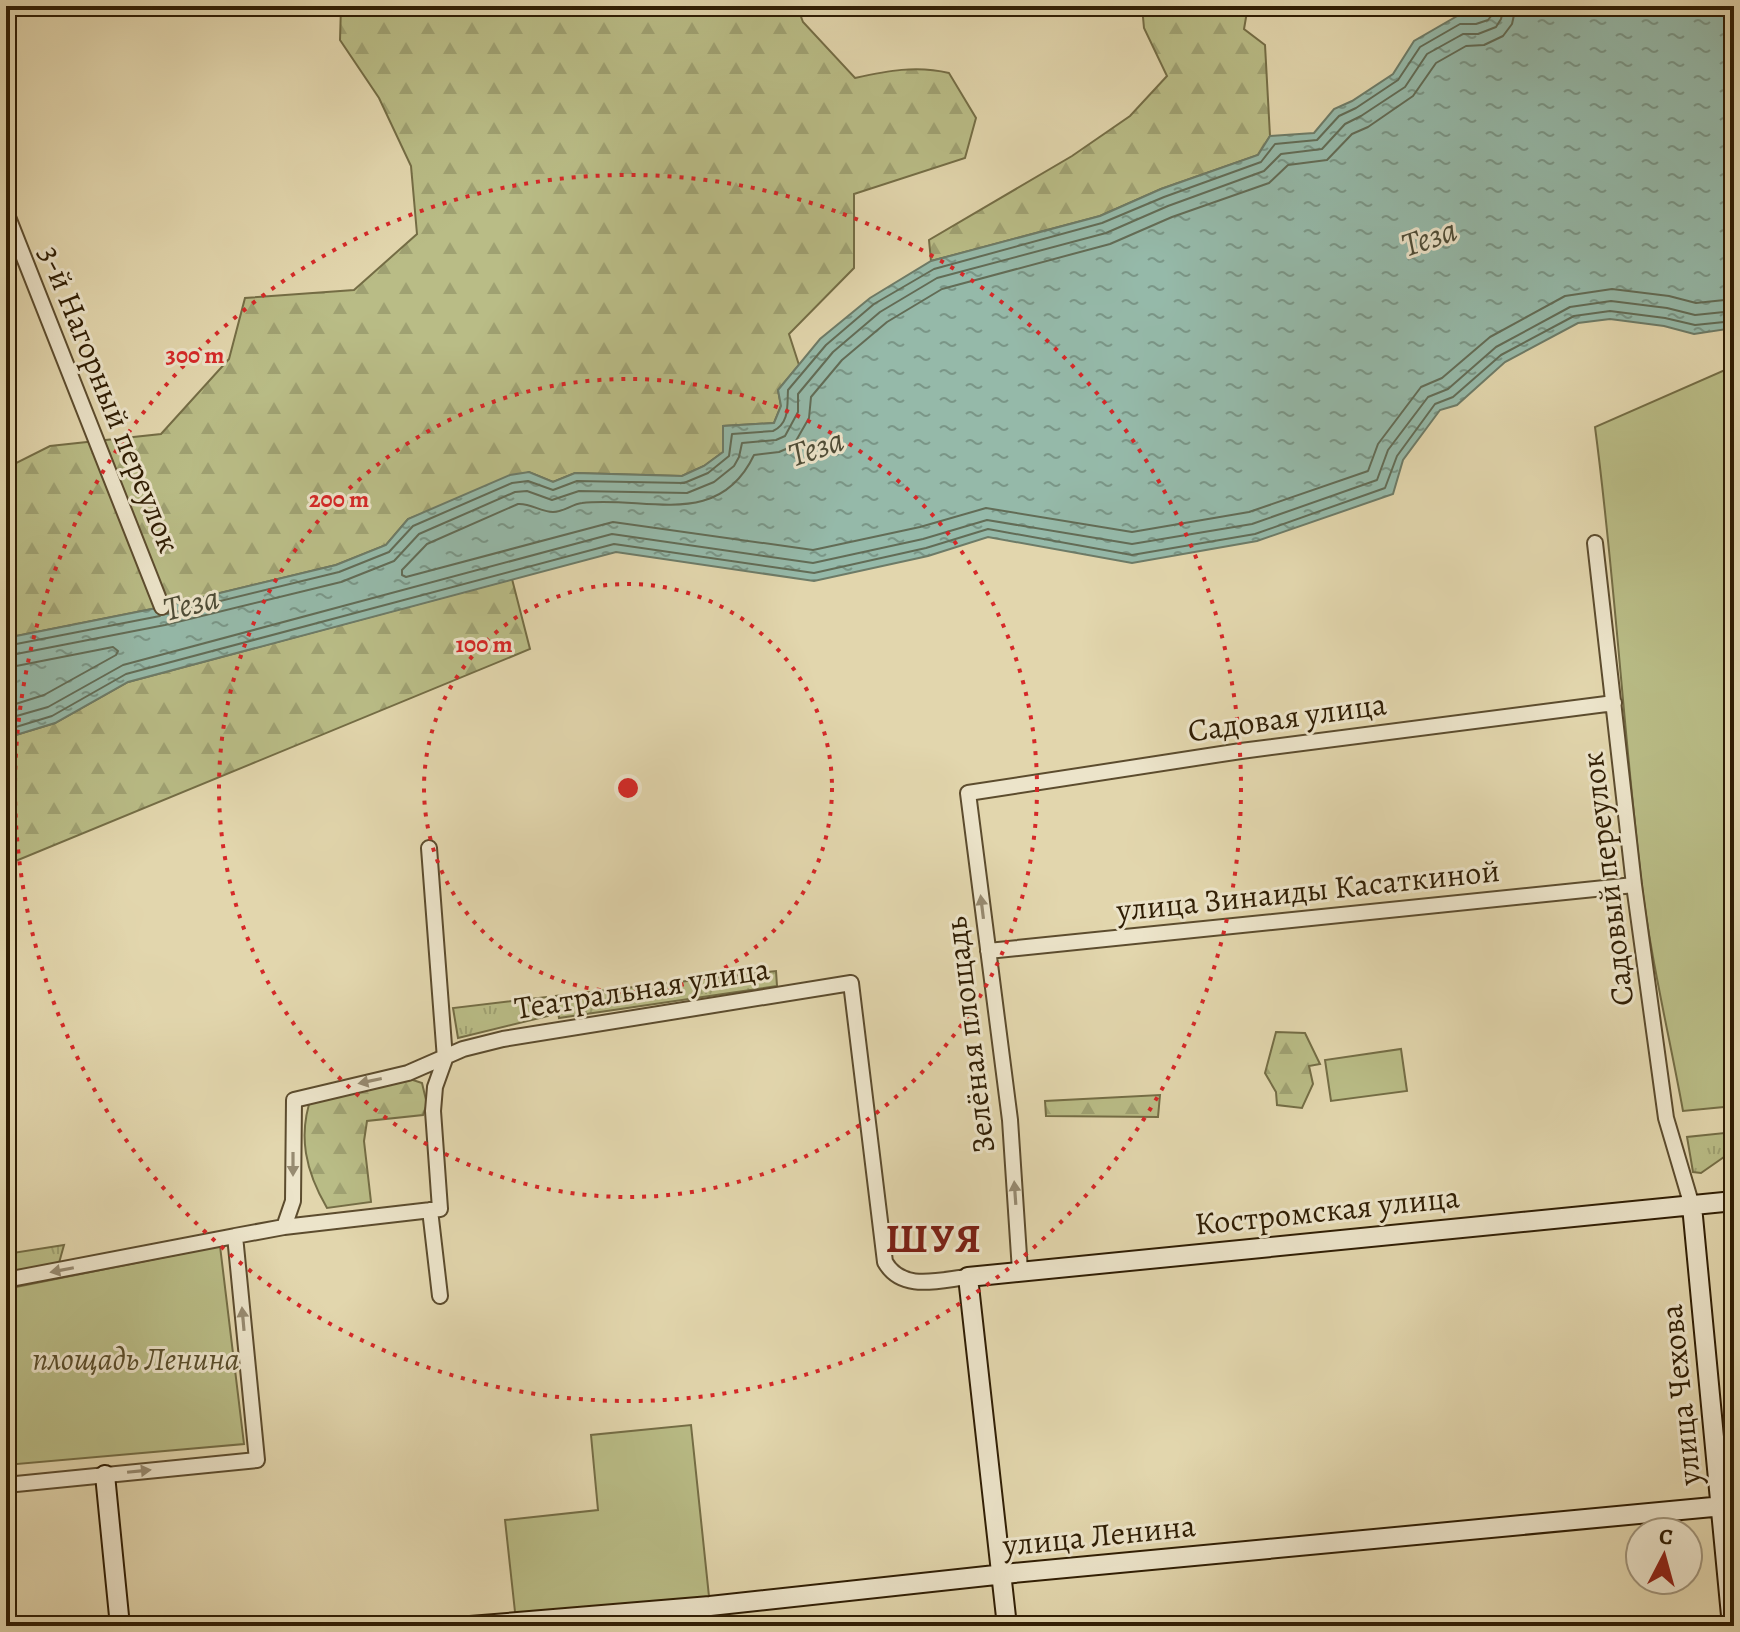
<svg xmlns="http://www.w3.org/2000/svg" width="1740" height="1632" font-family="Alegreya,serif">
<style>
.grass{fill:url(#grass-tufts);stroke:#746d45;stroke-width:2}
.forest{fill:url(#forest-firs);stroke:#746d45;stroke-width:2}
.park{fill:#b9bc86;stroke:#746d45;stroke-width:2}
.water{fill:url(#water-ripples);stroke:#6d7b67;stroke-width:2}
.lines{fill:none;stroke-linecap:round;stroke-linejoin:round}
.shore{stroke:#626c56;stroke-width:2}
.street-casing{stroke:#5c4c2e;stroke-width:18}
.secondary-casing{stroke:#301e04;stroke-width:22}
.street{stroke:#ece4ca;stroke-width:14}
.secondary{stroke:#ece4ca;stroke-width:18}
.oneway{fill:#978b71}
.ring{fill:none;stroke:#d62828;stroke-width:4;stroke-dasharray:4 8}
.labels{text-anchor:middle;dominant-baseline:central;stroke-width:6;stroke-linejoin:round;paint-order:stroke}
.street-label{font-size:32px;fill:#301e04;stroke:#ece4ca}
.park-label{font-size:32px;font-style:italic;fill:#594d2b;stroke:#ece4ca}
.water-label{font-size:34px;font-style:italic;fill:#4e4c36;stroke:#ece4ca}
.district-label{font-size:40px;font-weight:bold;letter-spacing:2px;fill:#7a1f14;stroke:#ece4ca}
.centre{fill:#d62828;stroke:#ece4ca;stroke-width:4}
.ring-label{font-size:24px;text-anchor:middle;font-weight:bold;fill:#d62828;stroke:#ece4ca;stroke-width:6;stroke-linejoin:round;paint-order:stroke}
</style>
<defs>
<pattern id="grass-tufts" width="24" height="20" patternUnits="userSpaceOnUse" patternTransform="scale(2)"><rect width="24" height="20" fill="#b9bc86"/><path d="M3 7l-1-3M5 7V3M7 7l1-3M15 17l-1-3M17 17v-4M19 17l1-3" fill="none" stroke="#9fa172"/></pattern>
<pattern id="forest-firs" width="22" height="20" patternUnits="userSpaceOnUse" patternTransform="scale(2)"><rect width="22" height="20" fill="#b9bc86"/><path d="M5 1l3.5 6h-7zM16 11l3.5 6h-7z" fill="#9fa172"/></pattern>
<pattern id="water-ripples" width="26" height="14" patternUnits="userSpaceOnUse" patternTransform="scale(2)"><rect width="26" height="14" fill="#95b9a9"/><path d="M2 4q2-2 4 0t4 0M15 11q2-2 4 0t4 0" fill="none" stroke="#7a9687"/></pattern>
</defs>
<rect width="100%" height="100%" fill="#e2d6ad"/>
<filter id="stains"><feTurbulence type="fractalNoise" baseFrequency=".0025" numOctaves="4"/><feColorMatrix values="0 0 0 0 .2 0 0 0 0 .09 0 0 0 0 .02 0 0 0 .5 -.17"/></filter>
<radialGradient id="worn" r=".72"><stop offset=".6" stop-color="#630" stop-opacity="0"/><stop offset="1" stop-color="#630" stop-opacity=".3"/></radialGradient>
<path class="grass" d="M776 971 777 986 559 1018 556 996Z
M546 997 548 1016 458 1038 453 1008Z
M1734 1132V1150L1701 1173 1693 1172 1687 1137Z
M64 1245 59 1263 16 1272 6 1266V1254Z"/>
<path class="forest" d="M341 6H797L803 22 855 78C887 71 916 65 949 73L976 118 965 158 854 194V268L789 334 799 365 778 390 781 406 774 423 723 426V452L704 466 682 476 575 473 553 482 529 472 408 519 386 545 336 565 162 607 6 638V468L50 446 161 434 229 359 245 298 354 290 417 234 411 166 379 98 340 40Z
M1142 6H1248L1244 29 1265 45 1270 136 1258 155 1161 189 1100 216 931 261 929 240 1072 156 1130 116 1167 76 1144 28Z
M512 579 530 649 6 865V738L55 723 128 682Z
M1276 1032 1305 1033 1320 1064 1309 1066 1313 1084 1302 1108 1277 1105 1276 1092 1265 1073Z
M410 1079 422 1083 427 1104 423 1115 367 1121 364 1141 371 1202 327 1208C306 1172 297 1136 312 1095Z
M1160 1095 1158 1117 1046 1116 1045 1101Z"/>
<path class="park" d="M1734 366V1106L1683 1111C1669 1034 1650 956 1641 878 1623 728 1615 577 1595 427Z
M1401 1049 1407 1091 1331 1101 1325 1060Z
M220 1246 244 1444 6 1465V1289Z
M691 1425 710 1606 516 1621 505 1520 598 1510 591 1435Z"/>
<path class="water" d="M1487 6H1734V328L1694 334 1664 326 1610 319 1578 323 1505 362 1457 405 1440 410 1403 460 1393 494 1257 541 1132 563 988 537 928 556 814 581 616 552 128 682 55 723 6 738V638L162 607 336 565 386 545 408 519 510 475 529 472 553 482 575 473 682 476 704 466 723 452V426L774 423 781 406 778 390 820 339 870 298 931 261 1100 216 1161 189 1258 155 1270 136 1314 133 1334 109 1352 101 1393 74 1414 41 1459 15 1475 16 1485 13Z"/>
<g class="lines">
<path class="shore" d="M1516 6 1512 24 1503 36 1484 45 1466 46 1436 63 1413 96 1368 127 1352 134 1327 160 1288 165 1269 183 1172 217 1110 244 942 289 887 322 842 360 811 397 809 418 793 446 779 452 754 455C718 531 644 495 582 503 572 504 564 512 553 512 540 512 531 503 518 504L427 544 402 570V575L406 577 613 522 813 550 920 527 986 508 1132 532 1249 512 1368 471 1378 444 1421 387 1442 378 1490 337 1565 296 1612 289 1669 296 1696 303 1734 299
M167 614 339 572 389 552 413 526 512 483 528 481 553 490 577 481 684 483 708 473 729 456 732 434 773 431C790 423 787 405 788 390L826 345 874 304 934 269 1102 223 1164 197 1261 162 1275 144 1317 140 1339 116 1356 108 1398 80 1420 47 1460 24H1476L1488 20 1492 15 1494 6
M6 646 160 616
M6 656 165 625 341 582 394 561 419 534 515 492 527 491 552 500 579 491 687 493 714 482 734 466 739 457 742 443 776 440 785 436 798 412V394L833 352 880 312 937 278 1106 233 1168 206 1264 171 1281 154 1322 149 1345 124 1361 116 1405 87 1427 54 1463 34H1478L1496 27 1501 19 1504 6
M6 668 113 647 118 651 116 655 44 695 6 707
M6 719 48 707 123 665 612 534 813 563 923 539 987 520 1132 544 1252 524 1377 480 1388 450 1428 397 1448 389 1496 347 1570 307 1611 301 1667 308 1695 315 1734 311
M6 730 52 716 126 674 614 544 814 573 926 548 988 529 1132 555 1255 534 1385 488 1397 456 1435 404 1453 397 1501 355 1574 316 1610 311 1665 318 1695 325 1734 321"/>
<defs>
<path id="street" d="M6 212 162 607
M1595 543 1634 885 1666 1118 1692 1206
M988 951 1634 885
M430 1210 440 1296
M284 1227 293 1201 294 1100 408 1073 463 1049 503 1039 851 983 885 1262C902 1292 939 1280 968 1277
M235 1236 284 1227 440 1209 433 1111 435 1087 445 1059 429 848
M1020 1271 1010 1120 968 793 1241 751 1614 703
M6 1280 235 1236 257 1460 6 1485"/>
<path id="secondary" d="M1692 1206 1732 1626
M105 1475 120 1626
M470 1626 710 1606 1014 1573 1734 1505
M1007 1626 968 1277 1734 1201"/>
</defs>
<use href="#street" class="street-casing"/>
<use href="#secondary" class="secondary-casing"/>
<use href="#street" class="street"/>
<use href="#secondary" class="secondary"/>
</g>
<defs><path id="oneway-solid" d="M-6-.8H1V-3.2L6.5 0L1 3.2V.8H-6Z" transform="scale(2)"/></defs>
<g class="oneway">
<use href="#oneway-solid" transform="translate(982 907) rotate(-97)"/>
<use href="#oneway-solid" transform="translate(370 1081) rotate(168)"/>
<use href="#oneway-solid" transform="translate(293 1164) rotate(90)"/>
<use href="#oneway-solid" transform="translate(1015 1193) rotate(-94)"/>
<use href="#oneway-solid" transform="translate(62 1270) rotate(169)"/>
<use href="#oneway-solid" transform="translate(243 1319) rotate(-95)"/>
<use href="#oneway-solid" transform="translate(139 1471) rotate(-6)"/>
</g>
<g class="ring">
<circle cx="628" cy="788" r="204"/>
<circle cx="628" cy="788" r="409"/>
<circle cx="628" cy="788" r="613"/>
</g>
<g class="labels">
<g class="street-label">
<text transform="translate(110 399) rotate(68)">3-й Нагорный переулок</text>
<text transform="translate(1287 717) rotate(-8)">Садовая улица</text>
<text transform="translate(1607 879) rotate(-97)">Садовый переулок</text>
<text transform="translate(1308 890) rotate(-6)">улица Зинаиды Касаткиной</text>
<text transform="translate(642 988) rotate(-9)">Театральная улица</text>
<text transform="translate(969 1035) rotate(-97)">Зелёная площадь</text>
<text transform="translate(1327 1210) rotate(-6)">Костромская улица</text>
<text transform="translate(1680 1395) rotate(-96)">улица Чехова</text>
<text transform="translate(1099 1535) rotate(-6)">улица Ленина</text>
</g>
<g class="park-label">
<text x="136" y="1359">площадь Ленина</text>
</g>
<g class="water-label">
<text transform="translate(1429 237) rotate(-19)">Теза</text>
<text transform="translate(816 447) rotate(-19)">Теза</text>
<text transform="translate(191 603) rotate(-14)">Теза</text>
</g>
<g class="district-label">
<text x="934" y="1238">ШУЯ</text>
</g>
</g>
<circle cx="628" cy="788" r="12" class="centre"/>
<g class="ring-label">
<text x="195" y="363">300 m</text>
<text x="339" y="507">200 m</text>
<text x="484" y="652">100 m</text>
</g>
<rect width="1740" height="1632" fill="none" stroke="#e2d6ad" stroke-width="32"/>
<rect x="8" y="8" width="1724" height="1616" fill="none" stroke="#301e04" stroke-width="4"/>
<rect x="16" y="16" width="1708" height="1600" fill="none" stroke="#301e04" stroke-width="2"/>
<g transform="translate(1664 1556) rotate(6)"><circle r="38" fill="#ece4ca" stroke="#a1957b" stroke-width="2"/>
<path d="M0-6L14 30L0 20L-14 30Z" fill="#8f2418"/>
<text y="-12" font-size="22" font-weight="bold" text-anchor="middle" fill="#301e04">С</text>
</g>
<rect width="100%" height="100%" filter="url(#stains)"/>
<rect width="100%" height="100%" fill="url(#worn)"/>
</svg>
